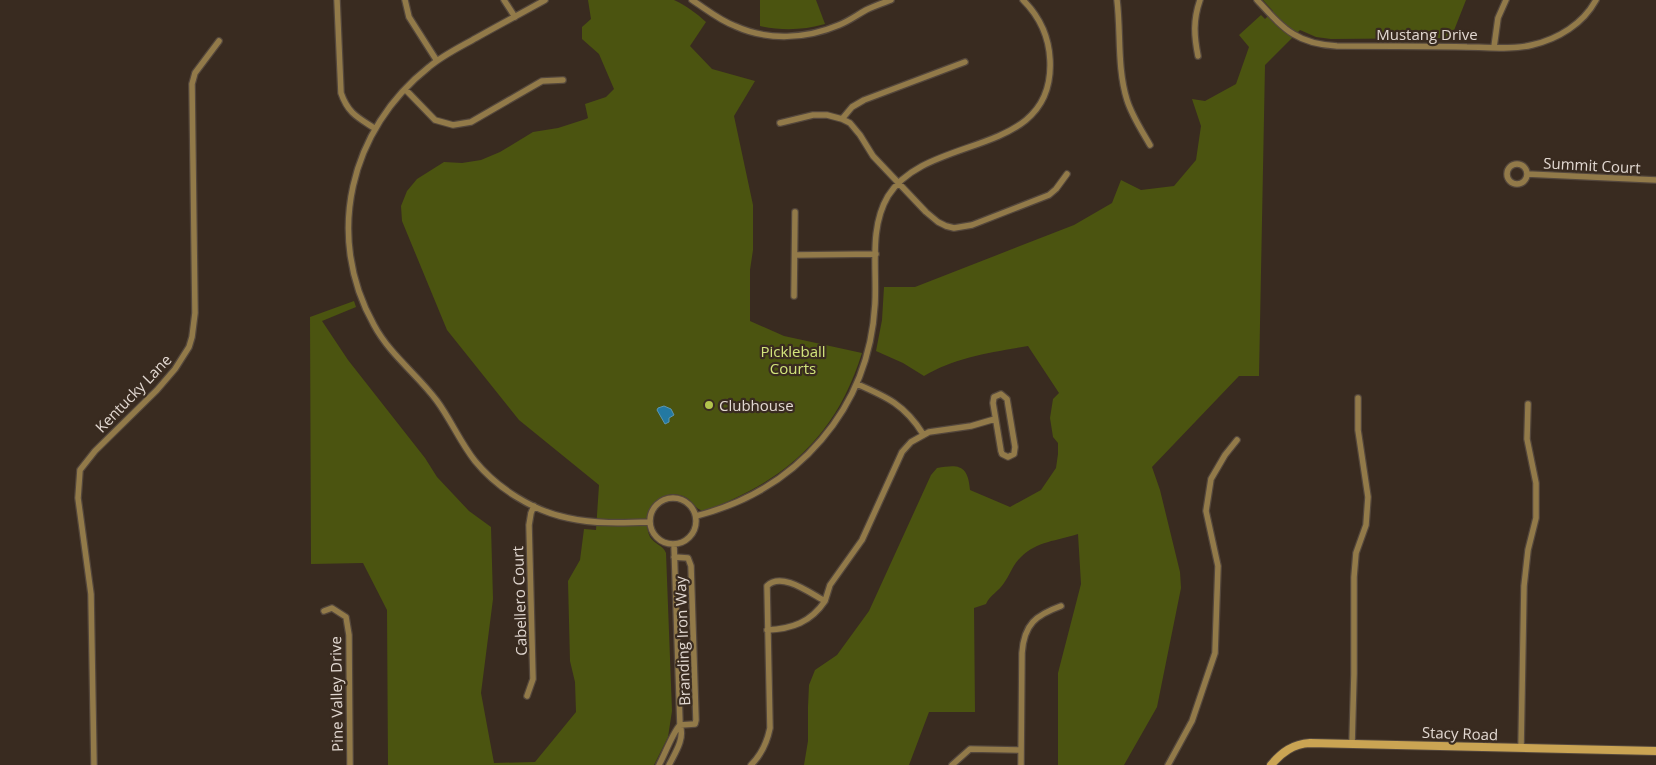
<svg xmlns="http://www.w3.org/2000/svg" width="1656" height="765" font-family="'Open Sans',sans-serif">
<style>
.green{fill:#4b5410}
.water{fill:#2379a2;stroke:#5c96b0}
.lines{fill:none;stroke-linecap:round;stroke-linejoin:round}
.minor-casing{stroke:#54473c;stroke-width:8}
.secondary-casing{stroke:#54473c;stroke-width:10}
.minor{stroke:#927a49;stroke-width:5.5}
.secondary{stroke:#caa453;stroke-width:8}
.poi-dot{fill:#b2c34c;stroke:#392b20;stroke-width:2}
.labels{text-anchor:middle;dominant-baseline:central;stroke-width:4.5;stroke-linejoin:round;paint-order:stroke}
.street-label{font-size:15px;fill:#e2d8d1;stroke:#392b20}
.park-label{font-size:15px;fill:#d3e57c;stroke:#392b20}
.poi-label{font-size:15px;fill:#e2d8d1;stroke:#392b20;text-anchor:start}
</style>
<rect width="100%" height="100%" fill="#392b20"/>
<path class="green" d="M588 0H674C687 6 696 13 706 22L690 46 712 69 755 81 734 116 753 205V250L750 270V321L784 336 862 353C836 436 786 481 704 511 695 510 692 499 683 496 658 487 640 515 650 537 654 544 663 545 666 553L672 711 668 737 654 765H388L387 610 363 563 311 564 310 317 354 301 356 307 322 321 348 360 425 458 437 477 469 511 491 527 493 599 481 693 494 763 535 762 576 712 575 682 570 661 568 581 580 560 584 529 596 530 599 485 519 420 447 330 402 221 401 206 407 191 417 179 444 162 462 163 481 160 500 152 533 132 558 128 586 119 588 118 585 104 606 97 614 89 599 54 582 39V27L591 19Z
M760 0H816L825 24C803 30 783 31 760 26Z
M1263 0H1466L1451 38 1331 39 1316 37 1300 30 1265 65 1259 376H1239L1152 467 1160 490 1180 572 1181 588 1157 707 1124 765H1058V673L1081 584 1078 534C1057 541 1037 541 1021 557 1013 564 1010 575 1004 583 999 591 990 595 986 604L974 608 975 712H929L909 765H804L808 741V707L809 685 815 670 837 655 869 611 931 475 937 468C959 464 968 465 970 490L1010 507 1041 490 1056 468 1058 454V443L1053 437 1050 418 1053 399 1059 393 1028 346C993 352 955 357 924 376L903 363 876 351 882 320 884 287H915L1074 225 1112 203 1121 180 1141 190 1174 186 1196 160 1201 126 1192 99 1205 101 1236 84 1249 47 1239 35 1261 15 1265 19 1273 11Z"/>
<path class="water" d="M664 406 671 409 674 415 669 418V422L665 424 657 410 658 408Z"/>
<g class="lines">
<defs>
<path id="minor" d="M337 0 341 93C348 113 357 117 374 128
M405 0 409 17 437 61
M504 0 515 17
M545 0C522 13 499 25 476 38 460 47 443 55 429 67 350 129 324 236 374 325 390 355 417 374 437 401 451 420 460 442 475 461 497 488 533 511 568 518 594 524 623 523 650 522
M692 0C706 9 719 20 735 26 768 41 806 39 839 25 849 21 857 15 866 10 874 6 883 3 891 0
M1117 0C1121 33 1117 68 1127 100 1132 116 1142 131 1150 145
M1257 0C1284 29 1296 44 1337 46 1381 46 1424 46 1467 47 1488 47 1512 50 1532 45 1558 39 1583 24 1596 0
M1494 47 1498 18 1506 0
M1198 56C1194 36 1193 20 1200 0
M405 89 435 120 453 125 471 122 542 81 563 80
M842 119 852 107 864 100 965 62
M780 123 813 115H827L842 119 850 123 860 135 873 156 926 212 938 222 946 226 954 228 972 225 1049 195 1056 189 1067 174
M1507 174a10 10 0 1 1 20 0a10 10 0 1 1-20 0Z
M1527 174 1656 180
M795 255 876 254
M794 296 795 212
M857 384C887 397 905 405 923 434
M1001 394 1007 399 1015 447 1014 454 1008 457 1002 454 1001 451 993 403 994 397Z
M650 521a23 23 0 1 1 46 0a23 23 0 1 1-46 0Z
M696 516C798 490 869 409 875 304 877 268 869 228 888 196 928 132 1055 159 1050 60 1049 37 1040 17 1023 0
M674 557 688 558 691 566 696 720 695 724 680 725
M324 611 332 608 346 617 349 635 350 765
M767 630C792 629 811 622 825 601
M527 696 533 679 529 525 531 513 534 506
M1352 744 1354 674V577L1356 553 1366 525 1368 497 1358 430V398
M1521 748 1524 586 1528 550 1536 518V483L1527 439 1528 404
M94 765 91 594 78 498 80 470 95 451 157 390 175 369 189 347 192 337 195 313 192 84 195 73 219 41
M659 765C665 754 673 732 680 725
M669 765C675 753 685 739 680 725L674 544
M751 765C762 754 767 743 770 728L767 586C781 571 810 593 825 601L830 585 862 540 902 452 911 442 929 432 971 426 995 419
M952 765 970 749 1021 750
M1021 765 1022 653C1024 624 1036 615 1061 606
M1168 765 1192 721 1215 653 1218 566 1206 511 1211 479 1225 455 1237 440"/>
<path id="secondary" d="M1271 765C1282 752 1293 744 1310 743L1656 751"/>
</defs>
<use href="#minor" class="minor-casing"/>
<use href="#secondary" class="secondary-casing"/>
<use href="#minor" class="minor"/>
<use href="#secondary" class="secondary"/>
</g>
<circle class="poi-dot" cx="709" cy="405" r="5"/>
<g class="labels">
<g class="street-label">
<text x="1427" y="34">Mustang Drive</text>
<text transform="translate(1592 165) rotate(3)">Summit Court</text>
<text transform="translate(133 393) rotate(-46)">Kentucky Lane</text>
<text transform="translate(519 601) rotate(-92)">Cabellero Court</text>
<text transform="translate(682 641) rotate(-92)">Branding Iron Way</text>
<text transform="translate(336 694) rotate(-91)">Pine Valley Drive</text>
<text transform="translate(1460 733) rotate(2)">Stacy Road</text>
</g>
<g class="park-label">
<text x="793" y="351">Pickleball<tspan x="793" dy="17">Courts</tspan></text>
</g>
<g class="poi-label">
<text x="719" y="405">Clubhouse</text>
</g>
</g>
</svg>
